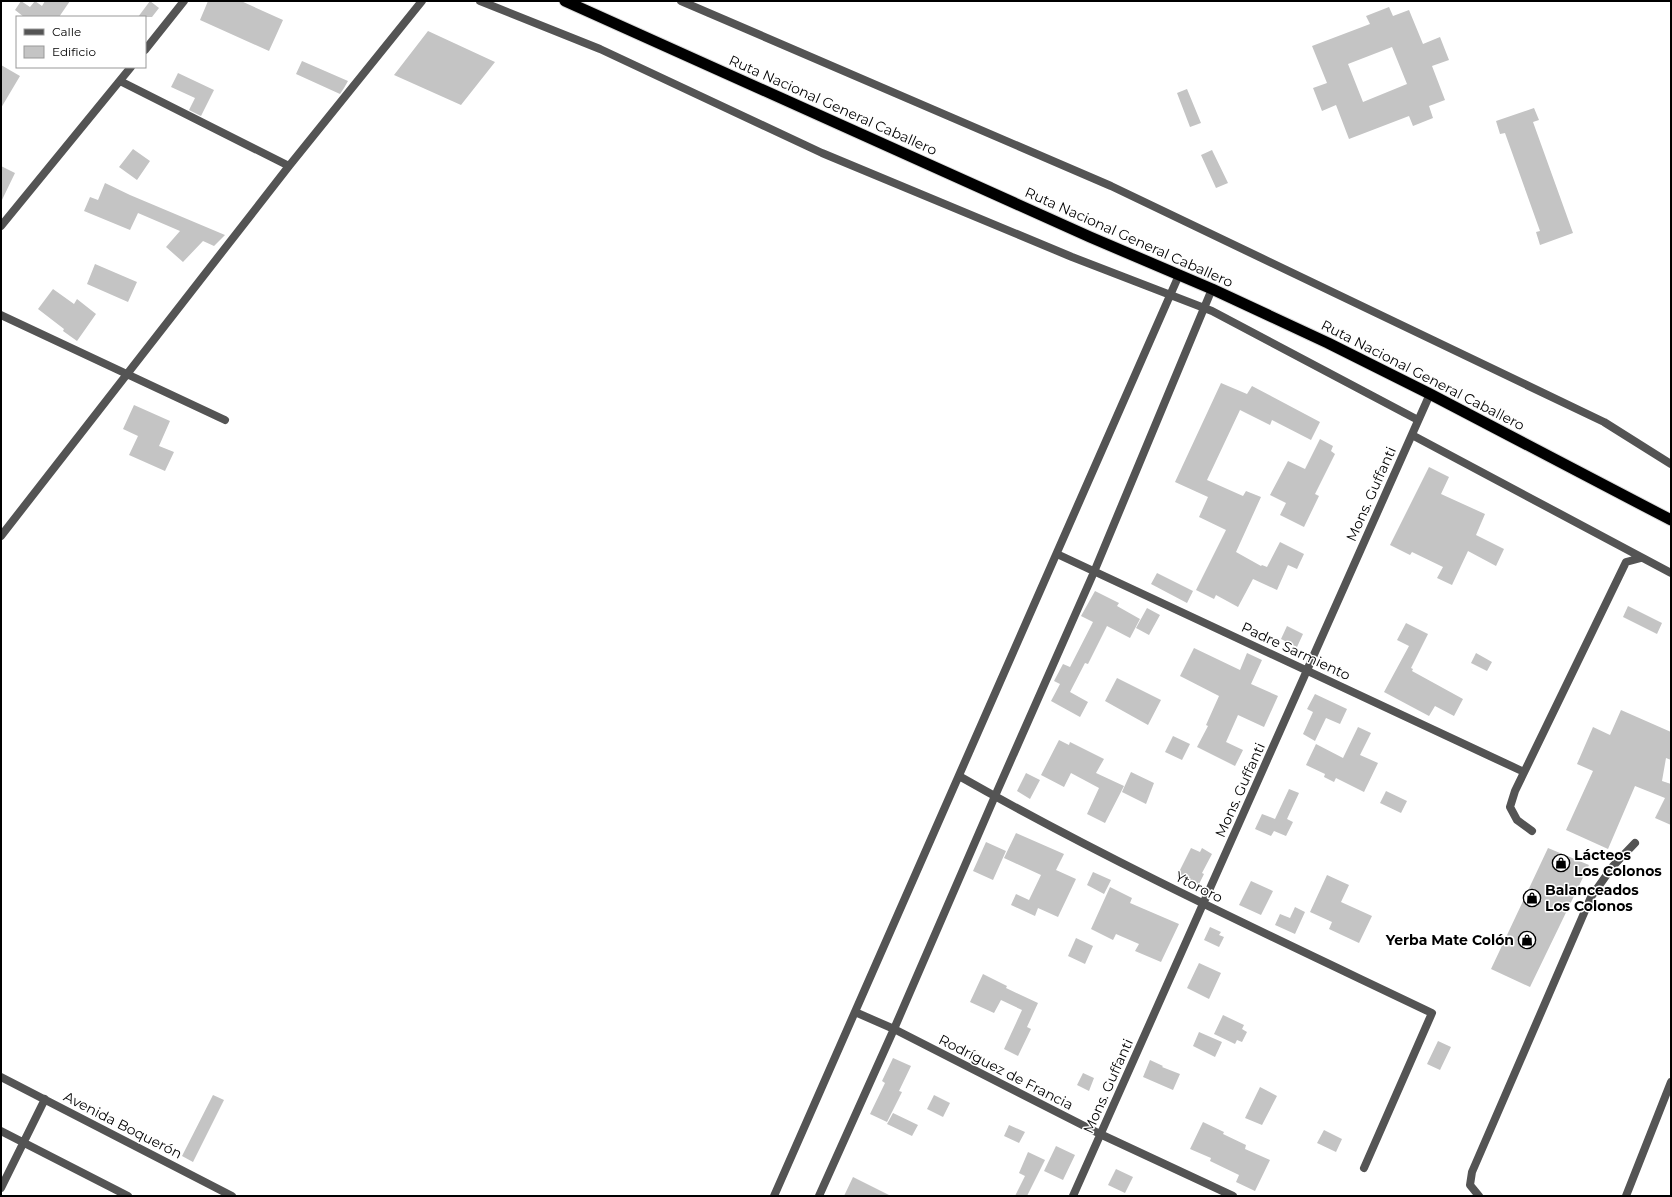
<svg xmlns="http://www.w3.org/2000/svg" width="1672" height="1197" font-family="Montserrat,sans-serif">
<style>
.building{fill:#c4c4c4;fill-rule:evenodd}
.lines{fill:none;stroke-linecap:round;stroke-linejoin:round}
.trunk-casing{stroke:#dbdbdb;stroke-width:13}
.service{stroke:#545454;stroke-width:8}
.minor{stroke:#545454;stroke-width:8}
.trunk{stroke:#000;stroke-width:11}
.labels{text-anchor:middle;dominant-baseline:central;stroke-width:3;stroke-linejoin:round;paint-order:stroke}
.street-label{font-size:14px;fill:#000;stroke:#fff}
.poi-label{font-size:14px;font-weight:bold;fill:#000;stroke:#fff;text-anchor:start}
</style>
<rect width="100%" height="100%" fill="#fff"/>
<path class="building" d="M21 1 30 7 35 1 42 6 45 1H70L59 17H24L15 10Z
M150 1 159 8 152 17H138Z
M208 1H241L283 20 269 51 200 20Z
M1389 7 1393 16 1409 10 1423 44 1440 37 1449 60 1432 66 1445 100 1429 106 1433 118 1413 126 1409 116 1349 139 1336 105 1322 111 1313 88 1327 83 1312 46 1370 24 1366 16ZM1392 47 1407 84 1363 102 1348 64Z
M428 31 495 62 461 105 394 75Z
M302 61 348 81 344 88 340 94 296 74Z
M1 65 20 76 1 108Z
M178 73 214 90 201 116 189 110 195 98 171 87Z
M1187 89 1201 123 1190 127 1177 93Z
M1534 108 1539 120 1533 122 1573 233 1540 245 1536 232 1540 231 1505 133 1500 134 1496 121Z
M133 149 150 161 137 180 119 167Z
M1212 150 1228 183 1216 188 1201 155Z
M1 166 15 173 1 202Z
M105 183 130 195 225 235 214 246 203 241 183 262 166 247 180 231 138 213 130 230 84 211 90 197 98 200Z
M95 264 137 282 128 302 87 284Z
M53 289 74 304 77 299 96 314 77 341 63 331 64 329 38 309Z
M1221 383 1247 394 1252 386 1320 422 1311 440 1272 420 1270 425 1240 410 1207 480 1243 496 1246 491 1261 497 1236 552 1261 566 1262 565 1267 567 1280 542 1304 554 1297 569 1288 565 1277 590 1253 579 1238 607 1216 595 1214 599 1196 590 1226 530 1199 517 1208 497 1175 482Z
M134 405 170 421 159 446 174 452 165 471 129 455 138 436 123 429Z
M1320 439 1333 446 1331 451 1335 454 1315 494 1319 496 1304 527 1280 515 1286 503 1270 495 1288 461 1305 469Z
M1429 467 1449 477 1441 494 1485 514 1476 535 1504 549 1496 566 1468 551 1452 585 1437 578 1443 567 1412 552 1410 555 1390 545Z
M1157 573 1193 591 1187 603 1151 584Z
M1095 591 1119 603 1117 606 1140 619 1130 638 1107 626 1088 664 1085 663 1070 692 1088 702 1080 717 1051 701 1060 684 1054 681 1063 664 1070 667 1093 622 1081 616Z
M1628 606 1662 623 1657 634 1623 617Z
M1147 608 1160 615 1149 635 1136 628Z
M1406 623 1428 634 1411 668 1413 669 1412 671 1463 699 1454 716 1435 706 1429 716 1384 692 1409 646 1397 640Z
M1287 626 1303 634 1297 647 1281 639Z
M1194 648 1240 670 1247 653 1262 660 1251 684 1278 696 1264 727 1238 715 1226 742 1243 750 1235 766 1197 747 1208 726 1206 725 1219 696 1180 676Z
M1476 653 1492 662 1487 671 1471 663Z
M1117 678 1161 700 1148 725 1105 701Z
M1315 694 1347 709 1340 724 1326 718 1315 741 1303 734 1313 712 1307 709Z
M1621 710 1671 732V760L1666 758 1662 781 1671 784V825L1655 818 1665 798 1635 786 1608 849 1566 830 1593 771 1577 764 1593 727 1610 735Z
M1358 727 1371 733 1360 755 1378 763 1364 792 1336 778 1334 782 1324 777 1325 774 1306 765 1316 744 1343 758Z
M1173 736 1190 744 1182 760 1165 752Z
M1059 740 1069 745 1070 742 1104 759 1096 773 1124 786 1105 823 1087 814 1099 788 1071 773 1064 787 1041 775Z
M1131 772 1154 783 1146 804 1122 792Z
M1026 773 1040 780 1030 799 1017 791Z
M1289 789 1299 793 1287 819 1293 822 1286 836 1274 831 1271 836 1255 829 1262 814 1275 819Z
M1386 791 1407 801 1401 813 1380 803Z
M1016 833 1064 854 1056 870 1076 879 1058 917 1038 908 1035 916 1011 905 1016 894 1029 900 1041 875 1004 858Z
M986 842 1006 851 993 880 973 871Z
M1191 848 1200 852 1202 848 1212 854 1202 873 1204 874 1198 886 1177 876Z
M1548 848 1589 865 1530 987 1491 969Z
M1093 872 1111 880 1104 894 1087 885Z
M1327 875 1349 885 1341 902 1372 916 1359 943 1329 929 1332 922 1310 912Z
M1251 881 1273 891 1261 915 1239 905Z
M1110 887 1132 898 1130 903 1179 924 1161 962 1135 951 1139 944 1116 934 1113 940 1091 929Z
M1295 907 1305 912 1295 934 1275 925 1280 914 1290 918Z
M1210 927 1221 932 1219 935 1224 937 1219 947 1204 940Z
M1076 938 1093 946 1085 964 1068 956Z
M1199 963 1221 973 1209 999 1187 988Z
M983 974 1007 986 1006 988 1038 1003 1027 1027 1031 1029 1018 1056 1004 1049 1022 1010 1001 1000 994 1013 970 1002Z
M1223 1015 1244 1025 1242 1029 1247 1032 1242 1042 1237 1040 1235 1044 1214 1034Z
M1199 1032 1222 1042 1215 1057 1193 1046Z
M1438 1041 1451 1047 1440 1070 1427 1064Z
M893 1058 911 1066 899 1091 902 1092 887 1122 870 1114 885 1083 882 1081Z
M1150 1060 1163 1066 1162 1067 1180 1074 1173 1090 1143 1077Z
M1083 1073 1094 1078 1089 1091 1077 1085Z
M1260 1087 1277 1096 1262 1125 1245 1118Z
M213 1095 224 1100 193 1162 182 1156Z
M934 1095 950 1103 943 1117 927 1109Z
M893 1113 918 1125 912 1136 887 1124Z
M1203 1122 1224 1132 1223 1134 1246 1145 1245 1149 1270 1160 1255 1191 1236 1182 1239 1175 1210 1161 1211 1158 1190 1149Z
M1009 1125 1025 1132 1019 1143 1004 1136Z
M1324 1130 1342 1139 1336 1152 1317 1143Z
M1056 1146 1075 1155 1063 1180 1044 1171Z
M1028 1152 1045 1160 1027 1196H1015L1025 1176 1019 1173Z
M1116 1169 1133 1177 1125 1193 1108 1185Z
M853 1177 891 1196H844Z"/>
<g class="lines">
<defs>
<path id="trunk" d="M565 1 1090 237 1212 289 1328 343 1430 394 1671 520"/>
</defs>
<use href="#trunk" class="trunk-casing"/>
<path class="service" d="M1479 1196 1470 1185 1472 1172 1591 897 1613 866 1635 843"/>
<path class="minor" d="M480 1 600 49 822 153 1072 257 1212 311 1418 420
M681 1 1111 186 1604 422 1671 464
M145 50 184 1
M120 81 289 166
M1 226 131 67
M1 315 225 420
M1412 435 1671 573
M1 536 289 166 422 1
M1057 554 1524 772
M959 776C1112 863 1273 937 1432 1013L1364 1168
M1532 831 1517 820 1510 807 1515 791 1626 562 1641 558
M855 1012 894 1029 1100 1134 1233 1196
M1 1077 232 1196
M1 1131 128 1196
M1 1188 45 1099
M774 1196 1179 275
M819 1196 894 1029 995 796 1094 572 1212 289
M1073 1196 1430 394
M1626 1196 1671 1082"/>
<use href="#trunk" class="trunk"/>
</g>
<defs>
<symbol id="shop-ring" viewBox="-11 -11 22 22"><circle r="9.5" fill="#fff" stroke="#000" stroke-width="1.5"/><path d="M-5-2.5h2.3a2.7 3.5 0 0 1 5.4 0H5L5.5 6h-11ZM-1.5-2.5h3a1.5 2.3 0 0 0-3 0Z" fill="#000"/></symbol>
</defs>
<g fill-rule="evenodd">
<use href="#shop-ring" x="1551" y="853" width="20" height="20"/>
<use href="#shop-ring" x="1522" y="888" width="20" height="20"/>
<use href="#shop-ring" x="1517" y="930" width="20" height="20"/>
</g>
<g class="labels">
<g class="street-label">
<text transform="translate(833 105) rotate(24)">Ruta Nacional General Caballero</text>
<text transform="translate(1129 237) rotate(24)">Ruta Nacional General Caballero</text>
<text transform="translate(1423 375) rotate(27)">Ruta Nacional General Caballero</text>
<text transform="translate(1371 494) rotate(-66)">Mons. Guffanti</text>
<text transform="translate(1296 651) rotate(25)">Padre Sarmiento</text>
<text transform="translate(1240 790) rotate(-66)">Mons. Guffanti</text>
<text transform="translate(1199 887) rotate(27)">Ytororo</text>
<text transform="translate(1006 1072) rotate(27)">Rodríguez de Francia</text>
<text transform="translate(1108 1086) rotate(-66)">Mons. Guffanti</text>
<text transform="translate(123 1125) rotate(27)">Avenida Boquerón</text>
</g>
<g class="poi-label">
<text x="1574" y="855">Lácteos<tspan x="1574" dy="16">Los Colonos</tspan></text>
<text x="1545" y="890">Balanceados<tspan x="1545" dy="16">Los Colonos</tspan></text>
<text x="1514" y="940" text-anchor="end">Yerba Mate Colón</text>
</g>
</g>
<rect width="1672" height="1197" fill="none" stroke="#000000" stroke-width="4"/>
<rect x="16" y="16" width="130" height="52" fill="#ffffff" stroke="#999999"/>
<rect x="24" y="29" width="20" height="6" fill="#545454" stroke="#999999"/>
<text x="52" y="36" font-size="12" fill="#000000">Calle</text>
<rect x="24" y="46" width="20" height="12" fill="#c4c4c4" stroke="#999999"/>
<text x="52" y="56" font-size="12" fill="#000000">Edificio</text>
</svg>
